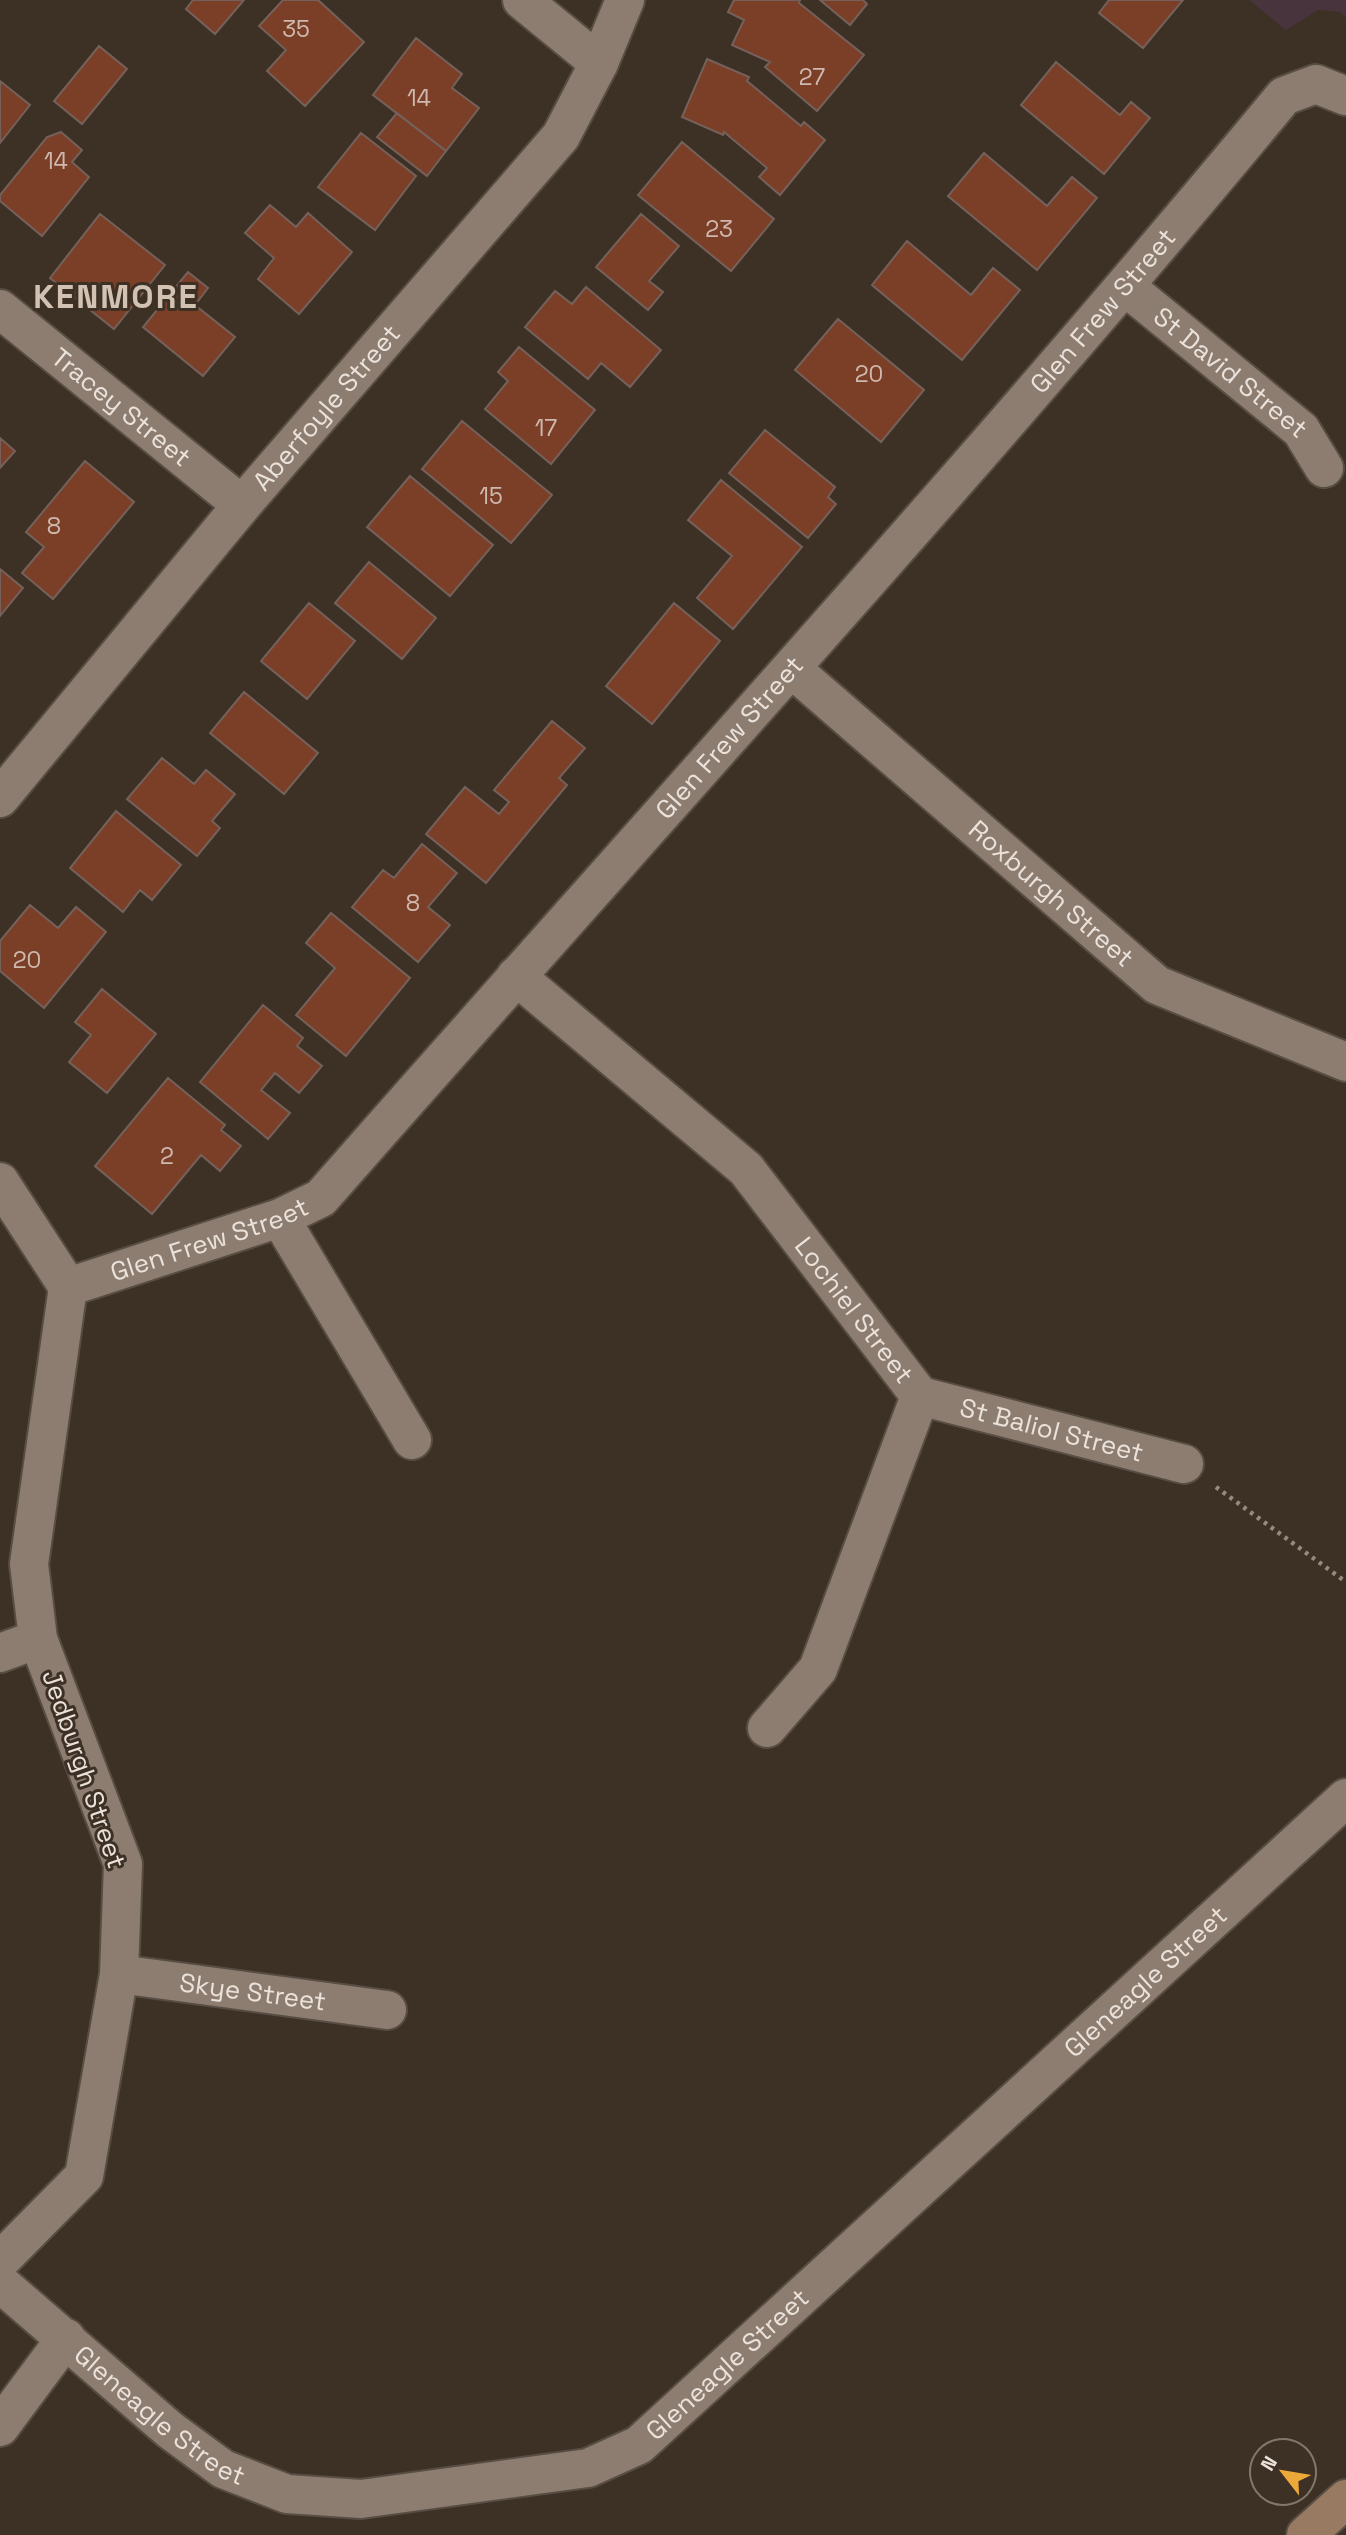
<svg xmlns="http://www.w3.org/2000/svg" width="1346" height="2535" font-family="'Space Grotesk',sans-serif">
<style>
.education{fill:#47343d}
.building{fill:#7b3e27;stroke:#75615b;stroke-width:2}
.lines{fill:none;stroke-linecap:round;stroke-linejoin:round}
.street-casing{stroke:#574d43;stroke-width:42}
.secondary-casing{stroke:#574d43;stroke-width:42}
.path{stroke:#958a80;stroke-width:4.5;stroke-dasharray:3.5 5;stroke-linecap:butt}
.street{stroke:#8c7d70;stroke-width:38}
.secondary{stroke:#987a62;stroke-width:38}
.labels{text-anchor:middle;dominant-baseline:central;stroke-width:6;stroke-linejoin:round;paint-order:stroke}
.number-label{font-size:23px;fill:#cfb9ae}
.street-label{font-size:26px;fill:#ebe2db;stroke:#3d3024}
.district-label{font-size:33px;font-weight:bold;letter-spacing:2px;fill:#d2c2b3;stroke:#3d3024}
</style>
<rect width="100%" height="100%" fill="#3d3024"/>
<path class="education" d="M1249 0H1346V17L1340 12 1318 10 1286 30Z"/>
<path class="building" d="M193 0H244L215 34 186 9Z
M283 0H318L364 42 305 106 267 71 286 50 259 26Z
M734 0H800L799 3 864 55 817 111 765 67 770 62 732 45 744 20 728 12Z
M820 0H863L867 4 850 25Z
M1109 0H1183L1143 48 1099 13Z
M416 38 462 74 452 88 479 108 446 151 373 95Z
M99 46 127 69 82 124 54 101Z
M707 59 749 77 747 81 801 126 804 122 825 140 780 195 759 177 767 168 724 132 723 135 682 117Z
M1056 62 1120 115 1131 102 1150 118 1104 174 1021 105Z
M0 81 30 105 0 143Z
M397 113 446 151 427 176 377 137Z
M61 132 82 150 72 162 89 177 42 236 0 201V195L47 137Z
M361 133 416 176 375 230 318 187Z
M682 142 774 219 731 271 638 195Z
M984 153 1047 206 1072 177 1097 198 1037 270 948 196Z
M270 205 296 227 308 213 352 252 299 314 258 279 274 258 245 233Z
M100 214 165 265 114 329 50 278Z
M641 214 679 246 649 281 663 292 648 310 596 267Z
M907 241 971 295 993 268 1020 290 962 360 872 285Z
M188 272 208 288 195 305 235 337 203 376 143 327Z
M586 287 661 350 630 387 601 363 588 379 525 327 555 291 572 304Z
M838 319 924 390 881 442 795 370Z
M519 347 595 410 551 464 485 409 508 381 498 372Z
M462 421 552 495 511 543 422 469Z
M765 430 835 487 828 497 836 504 808 538 729 473Z
M0 438 15 451 0 468Z
M85 461 134 502 53 599 22 573 44 547 26 532Z
M410 476 493 545 450 596 367 527Z
M721 480 802 547 733 629 697 598 732 556 688 520Z
M369 562 436 618 402 659 335 603Z
M0 569 23 588 0 616Z
M309 603 355 641 307 699 261 661Z
M674 603 720 641 652 724 606 686Z
M244 692 318 753 284 794 210 733Z
M552 721 585 748 559 778 567 785 486 883 426 834 465 787 499 814 509 802 494 790Z
M162 758 194 784 206 770 235 794 212 821 220 828 197 856 127 799Z
M116 811 181 865 152 900 140 890 123 912 70 868Z
M422 844 457 873 428 907 450 925 418 962 352 907 383 870 394 878Z
M30 905 58 928 76 907 106 932 44 1008 0 971V941Z
M331 913 410 978 346 1056 296 1015 335 968 306 943Z
M102 989 156 1034 107 1093 69 1062 91 1035 75 1022Z
M263 1005 303 1038 297 1046 322 1066 299 1093 275 1073 261 1090 290 1113 268 1139 200 1082Z
M168 1078 225 1125 221 1130 241 1146 220 1171 201 1155 152 1214 95 1166Z"/>
<g class="lines">
<defs>
<g id="street">
<path d="M522 0 599 63"/>
<path id="s1" d="M1126 287 1301 430 1324 468"/>
<path id="s2" d="M0 309 242 505"/>
<path id="s3" d="M792 669 1157 985 1346 1062"/>
<path id="s4" d="M0 798 242 505 561 136 599 63 625 0"/>
<path id="s5" d="M516 976 746 1169 920 1396 818 1669 767 1728"/>
<path d="M0 1182 68 1287"/>
<path d="M280 1218 412 1440"/>
<path id="s6" d="M68 1287 280 1218 321 1198C643 831 973 472 1284 96L1316 84 1346 96"/>
<path id="s7" d="M920 1396 1184 1464"/>
<path d="M0 1653 38 1639"/>
<path id="s8" d="M119 1974 387 2010"/>
<path d="M0 2261 84 2176 119 1974 123 1864 38 1639 29 1564 68 1287"/>
<path id="s9" d="M0 2283 170 2430 223 2469 287 2494 361 2499 588 2468 639 2445 1346 1798"/>
<path d="M0 2427 66 2338"/>
</g>
<path id="secondary" d="M1306 2535 1346 2499"/>
</defs>
<use href="#street" class="street-casing"/>
<use href="#secondary" class="secondary-casing"/>
<path class="path" d="M1216 1487 1346 1582"/>
<use href="#street" class="street"/>
<use href="#secondary" class="secondary"/>
</g>
<g class="labels">
<g class="number-label">
<text x="296" y="29">35</text>
<text x="812" y="77">27</text>
<text x="419" y="98">14</text>
<text x="56" y="161">14</text>
<text x="719" y="229">23</text>
<text x="869" y="374">20</text>
<text x="546" y="428">17</text>
<text x="491" y="496">15</text>
<text x="54" y="526">8</text>
<text x="413" y="903">8</text>
<text x="27" y="960">20</text>
<text x="167" y="1156">2</text>
</g>
<g class="street-label">
<text stroke="none"><textPath href="#s6" startOffset="1451">Glen Frew Street</textPath></text>
<text stroke="none"><textPath href="#s1" startOffset="135">St David Street</textPath></text>
<text stroke="none"><textPath href="#s2" startOffset="156">Tracey Street</textPath></text>
<text stroke="none"><textPath href="#s4" startOffset="509">Aberfoyle Street</textPath></text>
<text stroke="none"><textPath href="#s6" startOffset="884">Glen Frew Street</textPath></text>
<text stroke="none"><textPath href="#s3" startOffset="343">Roxburgh Street</textPath></text>
<text stroke="none"><textPath href="#s6" startOffset="149">Glen Frew Street</textPath></text>
<text stroke="none"><textPath href="#s5" startOffset="478">Lochiel Street</textPath></text>
<text stroke="none"><textPath href="#s7" startOffset="136">St Baliol Street</textPath></text>
<text transform="translate(84 1769) rotate(71)">Jedburgh Street</text>
<text stroke="none"><textPath href="#s9" startOffset="1405">Gleneagle Street</textPath></text>
<text stroke="none"><textPath href="#s8" startOffset="135">Skye Street</textPath></text>
<text stroke="none"><textPath href="#s9" startOffset="838">Gleneagle Street</textPath></text>
<text stroke="none"><textPath href="#s9" startOffset="208">Gleneagle Street</textPath></text>
</g>
<g class="district-label">
<text x="116" y="297">KENMORE</text>
</g>
</g>
<g transform="translate(1283 2472) rotate(301)"><circle r="33" fill="#3d3024" stroke="#83776d" stroke-width="2"/>
<path d="M0-5L12 26L0 18L-12 26Z" fill="#eca93a"/>
<text y="-10" font-size="19" font-weight="bold" text-anchor="middle" fill="#ebe2db">N</text>
</g>
</svg>
